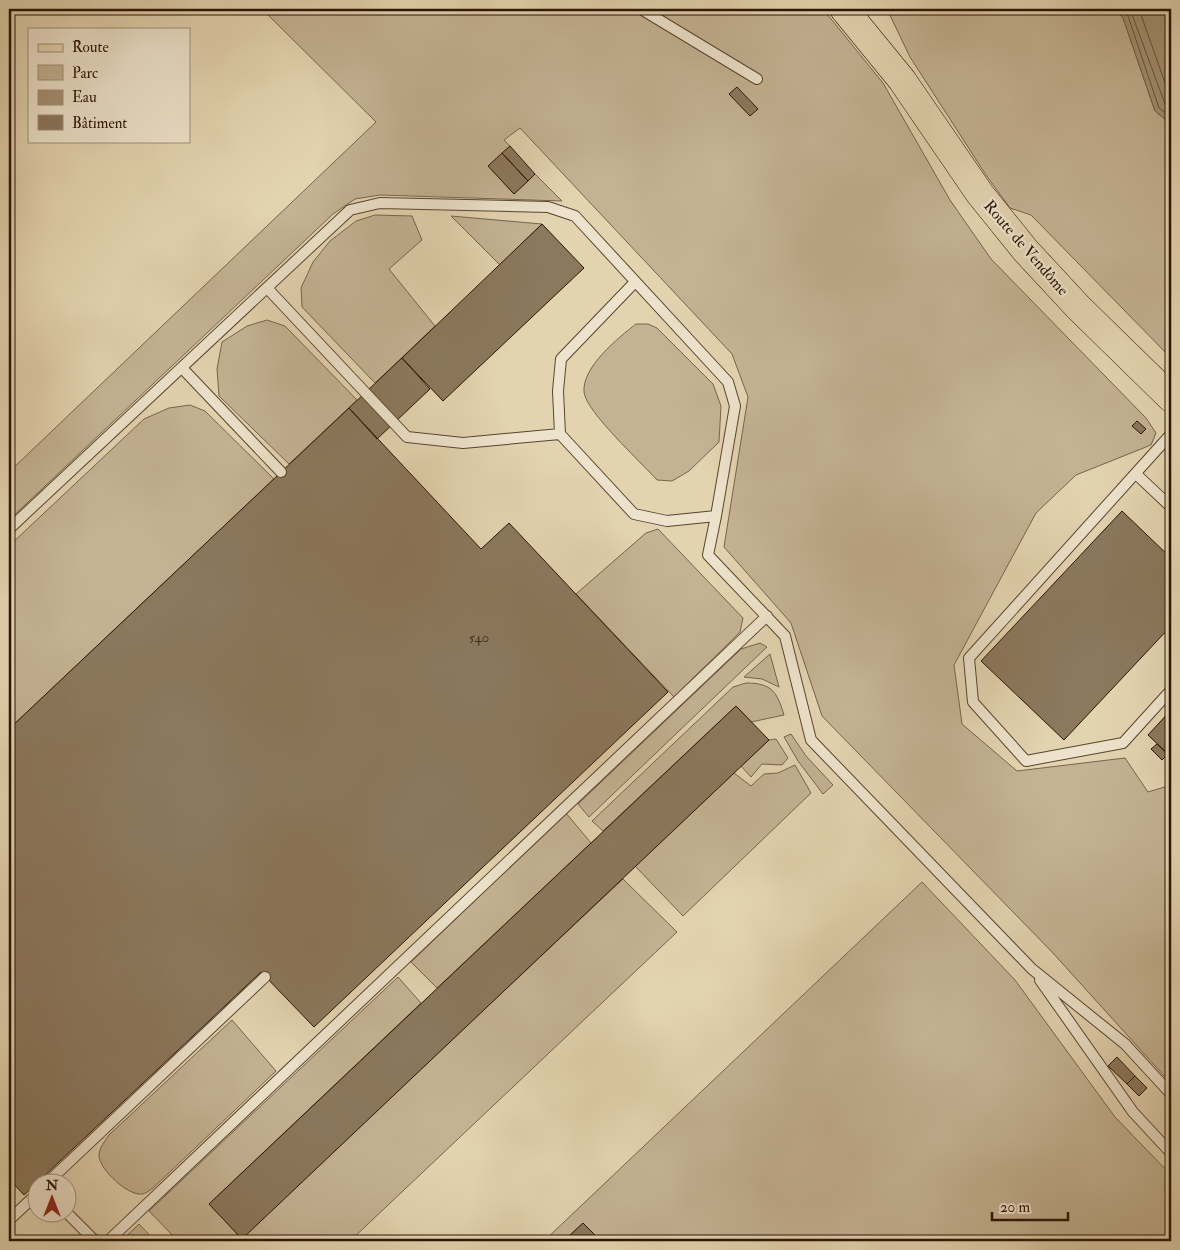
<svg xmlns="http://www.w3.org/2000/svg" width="1180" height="1250" font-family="'IM FELL Double Pica',serif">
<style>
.green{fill:#c4b393;stroke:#78644b}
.water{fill:#a49375;stroke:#746047}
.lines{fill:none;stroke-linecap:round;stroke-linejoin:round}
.shore{stroke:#68543c;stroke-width:1}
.building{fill:#8b785d;stroke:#2b1403}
.lane-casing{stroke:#59442e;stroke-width:12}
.primary-casing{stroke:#2b1403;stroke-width:29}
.lane{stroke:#ede3cc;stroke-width:10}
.primary{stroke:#e3d4b0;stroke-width:28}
.labels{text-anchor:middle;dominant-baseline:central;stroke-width:4.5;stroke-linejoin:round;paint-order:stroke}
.number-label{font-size:14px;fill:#432d1a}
.street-label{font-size:16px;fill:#2b1403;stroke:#ede3cc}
</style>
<rect width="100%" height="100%" fill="#e3d4b0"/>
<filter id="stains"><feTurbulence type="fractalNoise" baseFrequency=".004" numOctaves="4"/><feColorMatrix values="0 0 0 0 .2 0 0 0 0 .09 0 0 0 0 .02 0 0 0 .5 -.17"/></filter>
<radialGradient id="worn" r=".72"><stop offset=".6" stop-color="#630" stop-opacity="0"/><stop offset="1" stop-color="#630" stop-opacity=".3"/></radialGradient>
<path class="green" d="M262 9H823L883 83 950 200 991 259 1146 418 1156 433 1151 445 1076 475 1036 513 954 665 962 724 1017 771 1125 758 1148 792 1171 785V1079L1166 1078 1052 952 822 716 791 623 724 547 748 397 732 354 520 128 504 140 510 146 489 167 514 194 535 174 562 201 380 195 355 199 333 214 9 520V472L376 122Z
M887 9H1116L1123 18 1155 111 1171 124V358L1031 215 1010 208 986 175 910 57Z
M375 215 412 216 422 240 389 269 435 326 375 383 302 307 301 288 313 262 330 241 356 221Z
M451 216 542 224 500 265Z
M267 320 285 326 357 400 289 464 219 396 217 369 222 342 247 326Z
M636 324H648L657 328 713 384 721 406 719 442 689 471 672 481 657 480C642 463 586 412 584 392 582 367 618 338 636 324Z
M190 405 205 411 274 479 9 729V546L144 419 169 408Z
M658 529 743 618 740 632 674 697 576 594 646 533Z
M760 643 767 647 589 817 578 804 741 649Z
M770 654 779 687 762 679 744 677Z
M746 683C772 683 777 692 784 715L751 722 736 706 603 831 592 821 733 687Z
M791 734 806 756 833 785 823 794 798 761 784 737Z
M776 739 788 758 782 765 762 764 751 777 741 766 769 740Z
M795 765 811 793 683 916 635 866 734 773 751 786 764 774 778 773Z
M566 813 591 843 437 988 411 962Z
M623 879 677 932 350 1241H178L149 1211 398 977 421 1003 209 1204 241 1238Z
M922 882 1015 980 1115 1117 1171 1175V1241H601L583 1223 568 1237 565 1235 557 1241H544Z
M232 1020 276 1071 153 1188C150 1190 145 1194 142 1194 128 1196 100 1170 99 1156 99 1148 105 1141 109 1135Z
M139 1224 155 1241H121Z"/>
<path class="water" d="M1116 9H1171V124L1155 111 1123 18Z"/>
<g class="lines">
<path class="shore" d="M1122 9 1128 16 1159 108 1171 117
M1130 9 1165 104 1171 109
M1139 9 1171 100"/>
</g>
<path class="building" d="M737 87 758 109 750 116 729 94Z
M510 146 535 174 528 181 502 153Z
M502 153 528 181 514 194 488 166Z
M542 224 584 268 443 401 402 358Z
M402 358 430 389 377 439 349 408Z
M349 408 481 549 509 523 668 692 314 1027 261 972 24 1195 9 1179V729Z
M1137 421 1146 429 1141 434 1132 426Z
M1122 511 1171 558V626L1064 740 981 661Z
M736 706 769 740 242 1239 209 1204Z
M1171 710V757L1148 735Z
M1157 744 1168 754 1162 760 1151 749Z
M1117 1057 1135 1076 1127 1084 1108 1066Z
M1135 1076 1147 1088 1139 1096 1127 1084Z
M583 1223 601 1241H571L568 1237Z"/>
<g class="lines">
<defs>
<path id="lane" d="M641 9 757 79
M267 288 407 437 463 443 560 434
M182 368 281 472
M1171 434 969 658 973 702 1026 761 1123 743 1171 690
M1136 474 1171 507
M716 516 708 555 785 636 811 740 1032 969 1125 1044 1171 1094
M9 529 350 210 380 203 548 207 575 216 728 382 735 406 716 516 667 521 634 514 560 434 558 391 561 359 635 282
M1040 980 1133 1112 1171 1153
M48 1182 265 977
M66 1212 95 1241
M9 1220 38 1193
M108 1241 767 616"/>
<path id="primary" d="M844 9 902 80 980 194 1026 251 1078 307 1171 398"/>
</defs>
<use href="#lane" class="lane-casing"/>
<use href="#primary" class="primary-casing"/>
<use href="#lane" class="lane"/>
<use href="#primary" class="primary"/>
</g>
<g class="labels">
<g class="number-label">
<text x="479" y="637">540</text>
</g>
<g class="street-label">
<text transform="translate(1026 248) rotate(49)">Route de Vendôme</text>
</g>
</g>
<rect width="1180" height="1250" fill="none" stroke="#e3d4b0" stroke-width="30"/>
<rect x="10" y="10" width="1160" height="1230" fill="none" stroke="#2b1403" stroke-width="2.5"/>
<rect x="15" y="15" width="1150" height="1220" fill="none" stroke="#2b1403"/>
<rect x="28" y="28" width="162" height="115" fill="#ede3cc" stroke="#9f907c"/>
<rect x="38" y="44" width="25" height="8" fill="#e3d4b0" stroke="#9f907c"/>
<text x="72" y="52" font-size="15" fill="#2b1403">Route</text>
<rect x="38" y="65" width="25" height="15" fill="#c4b393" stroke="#9f907c"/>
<text x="72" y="78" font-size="15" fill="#2b1403">Parc</text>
<rect x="38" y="90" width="25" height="15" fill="#a49375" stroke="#9f907c"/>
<text x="72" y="102" font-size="15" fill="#2b1403">Eau</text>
<rect x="38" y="115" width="25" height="15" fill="#8b785d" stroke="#9f907c"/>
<text x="72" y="128" font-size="15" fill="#2b1403">Bâtiment</text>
<g transform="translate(52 1198)"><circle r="24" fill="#ede3cc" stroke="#9f907c"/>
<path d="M0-4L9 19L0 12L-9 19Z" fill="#8f2418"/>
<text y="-8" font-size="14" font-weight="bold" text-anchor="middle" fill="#2b1403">N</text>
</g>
<path d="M992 1212v8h76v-8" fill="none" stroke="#2b1403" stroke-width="2.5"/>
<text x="1000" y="1212" font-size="15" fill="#2b1403" stroke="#ede3cc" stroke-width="4" paint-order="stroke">20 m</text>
<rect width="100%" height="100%" filter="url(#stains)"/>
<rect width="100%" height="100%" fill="url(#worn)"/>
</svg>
